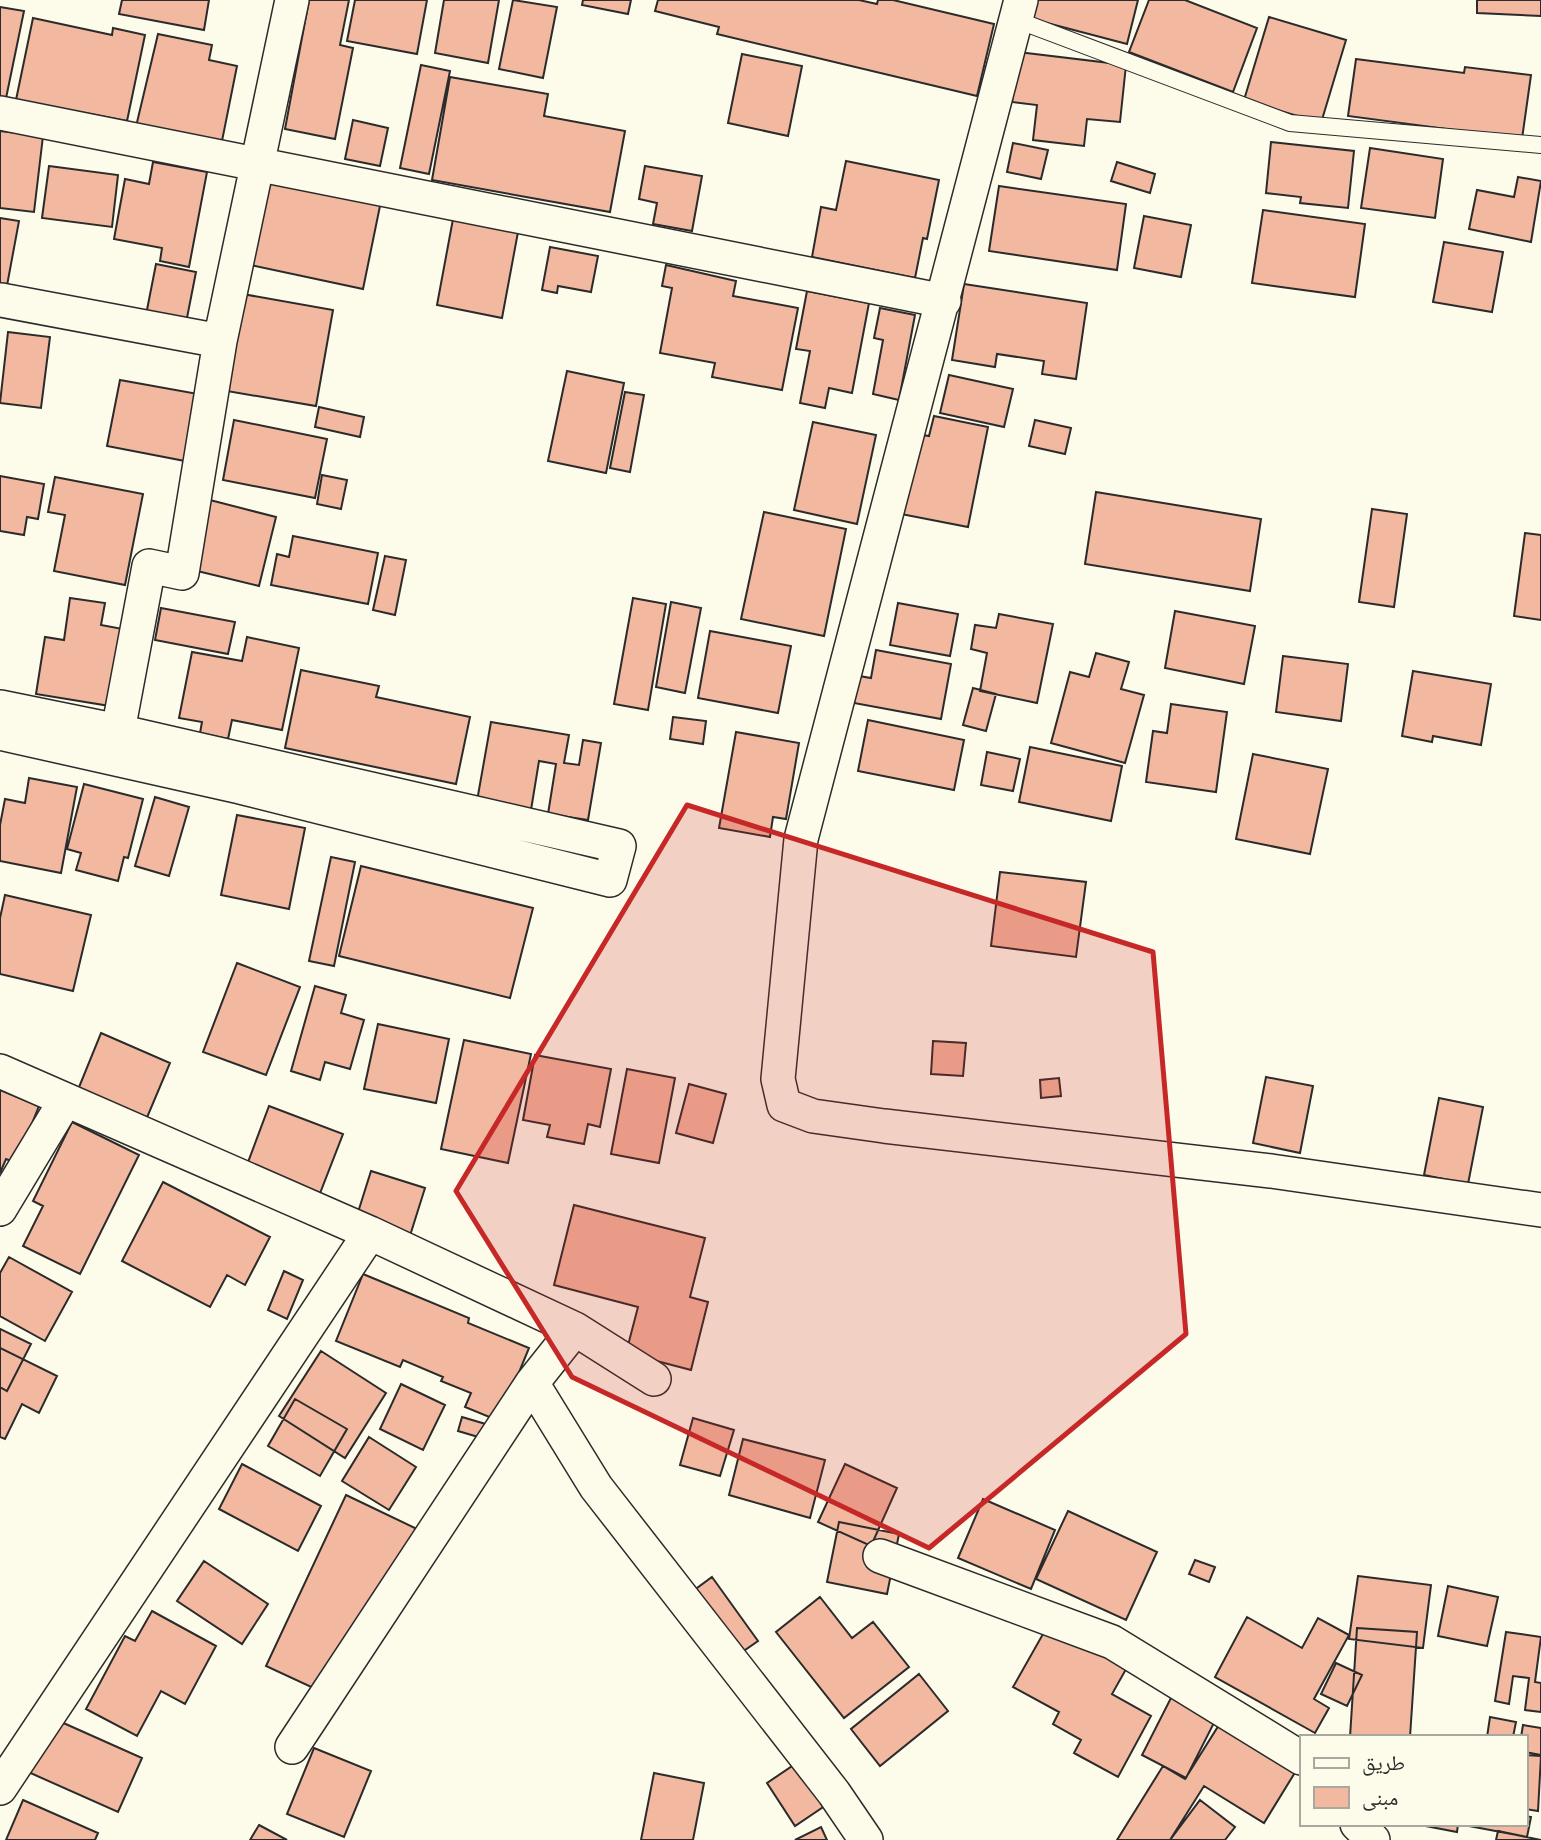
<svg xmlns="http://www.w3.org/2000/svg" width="1541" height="1840" font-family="'Sofia Sans Condensed','Noto Naskh Arabic',sans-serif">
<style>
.building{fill:#f2b8a0;stroke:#2b2b2b;stroke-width:2}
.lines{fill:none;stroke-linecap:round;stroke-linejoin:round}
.service-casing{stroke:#2b2b2b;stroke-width:18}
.minor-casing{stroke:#2b2b2b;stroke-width:36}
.service{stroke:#fdfbea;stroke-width:16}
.minor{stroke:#fdfbea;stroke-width:33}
.marked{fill:#c62828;fill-opacity:0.2;stroke:#c62828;stroke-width:5;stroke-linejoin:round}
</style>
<rect width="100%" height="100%" fill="#fdfbea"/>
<path class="building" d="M122 0H209L204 30 119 14Z
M309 0H349L340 45 353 48 335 139 285 129Z
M355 0H427L417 54 347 41Z
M444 0H499L488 63 435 53Z
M513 0 557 7 543 78 499 69Z
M583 0H631L628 14 582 5Z
M658 0H859L877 4 878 0H893L994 24 977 96 717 34 719 27 655 11Z
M1032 0H1138L1127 44 1028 18Z
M1149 0H1185L1257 28 1233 92 1129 52Z
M1477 0H1541V16L1477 13Z
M0 7 24 11 4 108 0 107Z
M1269 17 1346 40 1321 123 1244 100Z
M33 18 112 35 113 28 145 35 127 121 16 100Z
M158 34 212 45 209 60 237 66 222 141 134 135Z
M1018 52 1126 65 1120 122 1087 119 1084 146 1033 140 1037 105 1012 102Z
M742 54 802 66 788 136 728 123Z
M1356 59 1464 73 1465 67 1531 75 1522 139 1348 116Z
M421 65 450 71 429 174 400 168Z
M450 77 548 94 544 116 625 131 610 212 432 180Z
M353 120 388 128 380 166 345 159Z
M0 131 43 136 34 212 0 208Z
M1271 142 1354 151 1348 208 1300 203 1301 197 1266 193Z
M1013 143 1048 150 1041 179 1007 172Z
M1370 148 1443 159 1435 218 1361 208Z
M846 161 939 180 927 239 923 238 915 278 812 257 821 207 836 210Z
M153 162 207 172 189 267 160 261 162 248 114 239 125 179 149 184Z
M1117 162 1155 174 1150 193 1111 181Z
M49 166 118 175 112 227 42 218Z
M645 166 702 176 692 231 653 224 657 203 639 199Z
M1518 177 1541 181 1531 242 1469 229 1477 190 1514 197Z
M268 178 381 201 363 289 250 265Z
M999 186 1126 204 1117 270 989 251Z
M1263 210 1365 224 1355 297 1252 283Z
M1144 216 1191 225 1181 277 1134 268Z
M0 218 19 221 6 291 0 290Z
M453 219 518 232 502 318 437 305Z
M1444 242 1503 252 1492 312 1433 302Z
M550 247 598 256 591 292 558 286 557 293 542 290Z
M156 264 196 272 185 328 145 320Z
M666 265 736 281 733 296 798 308 782 390 712 377 715 363 660 353 672 288 662 286Z
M964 284 1087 303 1076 379 1042 374 1044 361 997 354 995 367 952 360Z
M807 291 869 303 852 393 829 388 825 408 800 403 810 351 796 349Z
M237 293 333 310 316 406 221 390Z
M880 308 915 315 899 400 873 394 883 340 874 338Z
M8 332 50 337 41 408 0 403Z
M567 371 624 383 606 473 548 461Z
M949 375 1013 389 1004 427 940 413Z
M120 380 198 394 185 461 107 446Z
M625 392 644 395 630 472 610 468Z
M319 407 364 417 360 437 315 427Z
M934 416 988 427 968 527 901 514 917 434 929 436Z
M234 420 327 439 315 498 223 480Z
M1035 420 1071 428 1065 454 1029 446Z
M813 422 876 435 857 524 794 510Z
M322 475 347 480 341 509 317 504Z
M0 476 44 484 38 519 27 517 24 535 0 531Z
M55 477 143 494 125 585 54 571 65 515 48 512Z
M1096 492 1261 519 1250 591 1085 564Z
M206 499 276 517 259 586 189 569Z
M1372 509 1407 514 1394 607 1359 602Z
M764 512 846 529 824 636 741 619Z
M1525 533 1541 535V620L1514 616Z
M293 536 378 553 368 604 271 585 277 554 289 557Z
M385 556 406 560 395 615 373 610Z
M70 598 105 603 101 625 128 630 116 707 36 694 45 637 64 640Z
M633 598 666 604 648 710 614 704Z
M671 602 701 608 685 693 656 687Z
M898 603 958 614 950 656 890 645Z
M161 608 235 622 228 654 155 640Z
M1175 611 1255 626 1244 684 1165 668Z
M999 614 1053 624 1037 703 980 691 987 653 971 649 975 625 996 628Z
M710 631 791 646 778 713 698 698Z
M247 637 299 648 282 730 232 720 228 739 200 733 202 722 179 718 192 652 242 661Z
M876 650 951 664 941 719 854 703 859 676 871 678Z
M1096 653 1129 662 1121 689 1144 695 1125 763 1051 743 1070 672 1089 677Z
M1283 656 1348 664 1341 721 1276 712Z
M301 670 379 686 376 697 470 717 456 784 285 748Z
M1413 671 1491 684 1481 745 1433 736 1432 742 1402 736Z
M973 688 996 694 986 731 963 725Z
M1171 704 1227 712 1216 792 1146 782 1153 731 1167 733Z
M673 717 706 721 703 744 670 739Z
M868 720 964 740 954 790 858 771Z
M491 722 569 735 564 763 579 765 583 740 601 743 588 820 548 814 556 764 539 761 531 810 477 801Z
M736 732 799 743 786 819 773 817 770 837 719 828Z
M1030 747 1122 766 1111 821 1019 802Z
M987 752 1020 759 1013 791 981 785Z
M1253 754 1328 769 1310 854 1236 839Z
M29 778 77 787 61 873 0 861V825L5 799 25 803Z
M84 784 143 799 128 858 124 857 118 881 76 870 81 853 67 849Z
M155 797 189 807 169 876 135 866Z
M237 815 305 828 289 909 221 895Z
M331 857 355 862 334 966 309 961Z
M361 866 533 908 510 998 339 956Z
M1000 872 1086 882 1076 957 991 946Z
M5 895 91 915 73 991 0 974V918Z
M237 963 300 987 266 1075 203 1052Z
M315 986 346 995 341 1013 364 1020 350 1069 325 1062 320 1080 291 1071Z
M378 1024 449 1039 436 1103 364 1089Z
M101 1033 170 1063 143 1127 75 1097Z
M464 1040 531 1054 508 1163 441 1149Z
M933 1041 966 1043 963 1076 931 1074Z
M535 1055 611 1069 600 1127 588 1124 584 1144 547 1137 550 1125 523 1120Z
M627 1069 675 1078 659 1163 611 1154Z
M1266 1077 1313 1086 1300 1153 1253 1143Z
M1059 1078 1061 1096 1041 1098 1040 1080Z
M689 1084 726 1094 713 1143 676 1133Z
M0 1090 39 1106 16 1163 6 1159 0 1173Z
M1439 1098 1483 1107 1468 1184 1424 1175Z
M269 1106 343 1134 317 1201 244 1173Z
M72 1122 139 1155 80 1274 23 1246 43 1206 33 1201Z
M371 1171 425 1188 408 1242 354 1225Z
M163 1182 270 1237 245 1285 227 1275 210 1307 122 1261Z
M574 1205 705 1238 690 1297 708 1302 691 1370 626 1353 638 1307 554 1285Z
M9 1257 72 1292 45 1341 0 1316V1273Z
M284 1271 303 1280 287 1319 268 1310Z
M363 1274 469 1318 468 1323 529 1348 499 1421 465 1407 471 1393 441 1381 443 1377 403 1360 400 1367 336 1341Z
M0 1329 31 1344 7 1391 0 1387Z
M0 1348 57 1376 39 1413 22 1404 5 1439 0 1437Z
M321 1351 386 1393 345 1458 279 1416Z
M401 1384 445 1405 423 1450 380 1429Z
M295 1399 347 1429 320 1476 268 1446Z
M462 1417 489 1425 485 1439 458 1431Z
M693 1418 734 1430 720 1476 680 1465Z
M369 1437 416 1467 389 1510 342 1481Z
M743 1439 825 1460 810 1518 729 1495Z
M242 1464 321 1506 298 1551 219 1509Z
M845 1464 897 1488 871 1546 818 1522Z
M346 1495 417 1529 337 1699 266 1666Z
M983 1499 1055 1530 1031 1589 958 1558Z
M1068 1511 1157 1552 1126 1620 1036 1579Z
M839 1522 899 1534 887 1594 827 1582Z
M1195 1560 1215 1567 1209 1582 1189 1574Z
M204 1561 268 1604 242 1644 177 1601Z
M1358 1576 1431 1585 1423 1648 1349 1639Z
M712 1577 758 1641 719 1668 674 1605Z
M1448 1586 1498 1597 1487 1646 1438 1636Z
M820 1597 852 1638 873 1622 909 1667 844 1718 776 1632Z
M152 1611 216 1646 185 1704 161 1691 137 1736 86 1709 125 1636 135 1641Z
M1056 1611 1134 1655 1112 1694 1151 1716 1118 1777 1074 1753 1081 1740 1053 1724 1059 1712 1013 1687Z
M1247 1617 1302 1648 1318 1618 1349 1635 1314 1699 1329 1708 1315 1733 1215 1677Z
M1357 1628 1417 1632 1410 1737H1350Z
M1506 1632 1541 1637 1535 1682 1541 1683V1712L1525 1710 1529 1678 1513 1676 1509 1704 1495 1701Z
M1336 1663 1362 1675 1347 1706 1321 1694Z
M919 1674 948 1711 880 1766 851 1729Z
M1176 1688 1220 1711 1186 1778 1142 1755Z
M50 1717 142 1758 118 1812 26 1771Z
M1224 1717 1299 1766 1264 1823 1204 1786 1170 1840H1117L1163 1766 1185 1779Z
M1490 1717 1516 1722 1513 1737H1487Z
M1523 1725 1541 1728V1755L1525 1752V1737H1521Z
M314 1748 371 1771 344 1837 287 1814Z
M810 1754 838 1797 795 1826 767 1783Z
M1525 1755 1541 1756 1538 1811 1525 1809Z
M654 1773 704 1783 693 1840H641Z
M23 1800 98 1833 95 1840H6Z
M1200 1800 1235 1827 1225 1840H1170Z
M1525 1816 1531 1817 1527 1837 1469 1826 1525 1824Z
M1415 1824H1458L1457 1832Z
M259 1825 287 1840H250Z
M821 1827 827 1840H795Z
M1498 1831 1541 1840H1496Z"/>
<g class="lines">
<defs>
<path id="service" d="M1017 20 1290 123 1541 145"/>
<path id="minor" d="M1021 0 801 839 778 1079 784 1105 813 1116 884 1126 1271 1171 1541 1210
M0 113 944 301
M1 300 220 341
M0 707 118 731 619 846 610 880 240 787 0 733
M118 731 149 566 182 573 220 341 292 0
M0 1071 370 1233 575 1329 654 1379
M0 1209 65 1101
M532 1383 596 1487 834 1793 866 1840
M880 1556 1112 1642 1301 1758
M292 1747 532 1383 575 1329
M0 1788 370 1233
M1357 1824 1373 1840"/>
</defs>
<use href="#service" class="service-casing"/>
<use href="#minor" class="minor-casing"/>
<use href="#service" class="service"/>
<use href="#minor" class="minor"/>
</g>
<path class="marked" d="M687 805 1153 952 1186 1334 929 1548 572 1377 456 1191Z"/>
<rect x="1300" y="1735" width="228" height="91" fill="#fdfbea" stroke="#a9a89e" stroke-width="2"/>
<rect x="1314" y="1758" width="35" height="10" fill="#fdfbea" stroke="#a9a89e" stroke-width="2"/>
<text x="1362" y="1770" font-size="21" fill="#2b2b2b">طريق</text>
<rect x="1314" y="1787" width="35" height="21" fill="#f2b8a0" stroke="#a9a89e" stroke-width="2"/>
<text x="1362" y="1805" font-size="21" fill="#2b2b2b">مبنى</text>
</svg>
